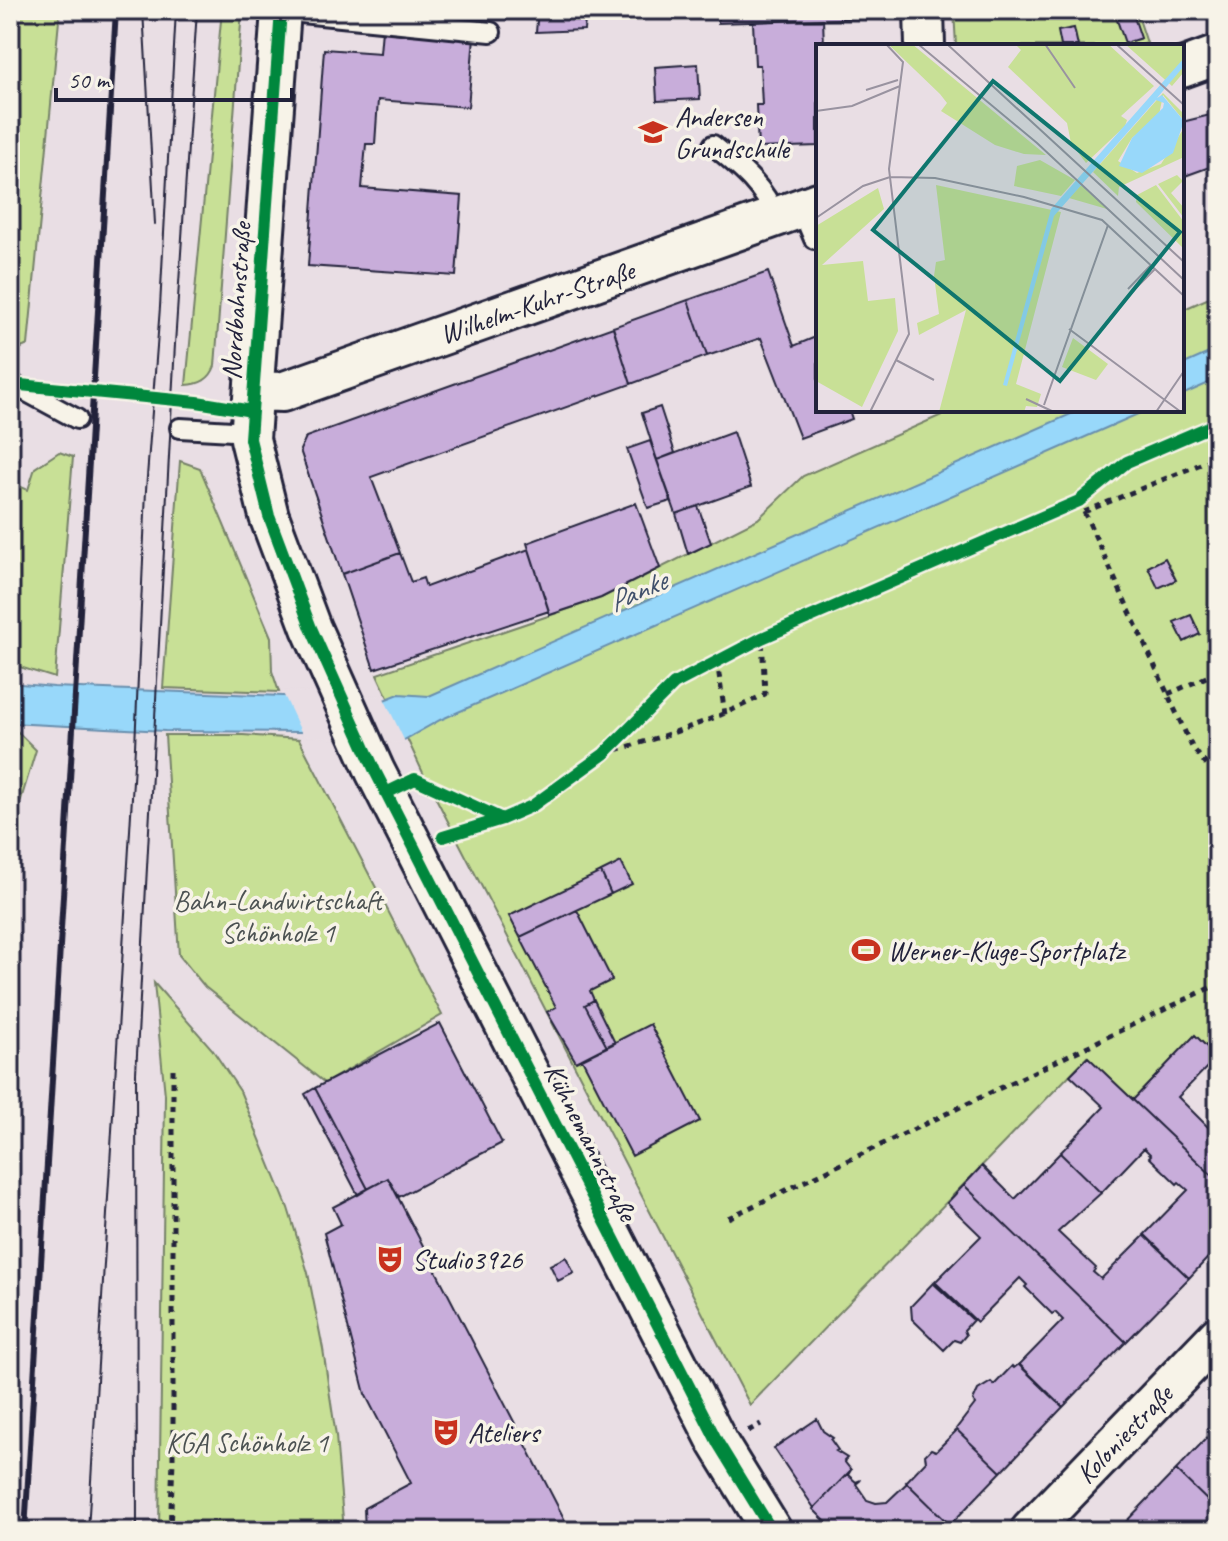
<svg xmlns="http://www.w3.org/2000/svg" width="1228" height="1541" font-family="Caveat,sans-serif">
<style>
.green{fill:#c8e096;stroke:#758168;stroke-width:2}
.water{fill:#98d8fa;stroke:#698fae;stroke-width:2}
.pier{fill:#e9dee4}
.building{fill:#c8adda;stroke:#22223b;stroke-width:2}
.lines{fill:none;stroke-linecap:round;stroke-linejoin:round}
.lane-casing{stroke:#22223b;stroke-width:24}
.street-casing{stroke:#22223b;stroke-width:44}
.path{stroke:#22223b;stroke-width:5;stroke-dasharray:6 6;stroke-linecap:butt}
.lane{stroke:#f7f3e8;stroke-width:18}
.street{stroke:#f7f3e8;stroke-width:38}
.tram{stroke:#22223b;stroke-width:2}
.rail{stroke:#22223b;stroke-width:6}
.cycleway-casing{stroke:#f7f3e8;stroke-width:17}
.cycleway{stroke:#00873e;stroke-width:12}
.labels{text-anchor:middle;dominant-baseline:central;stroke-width:7;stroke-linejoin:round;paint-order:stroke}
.poi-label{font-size:28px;fill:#22223b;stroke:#f7f3e8;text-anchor:start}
.street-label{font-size:28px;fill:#22223b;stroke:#f7f3e8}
.park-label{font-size:28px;fill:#4c5252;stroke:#f7f3e8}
.water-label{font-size:30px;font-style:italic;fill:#40506b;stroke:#f7f3e8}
.inset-road{fill:none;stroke:#9993a0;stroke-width:2}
.view{fill:#0f766e;fill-opacity:0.15;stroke:#0f766e;stroke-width:4}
.inset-edge{fill:none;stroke:#22223b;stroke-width:4}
</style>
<rect width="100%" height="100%" fill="#e9dee4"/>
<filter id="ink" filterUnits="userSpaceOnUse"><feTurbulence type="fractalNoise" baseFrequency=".0125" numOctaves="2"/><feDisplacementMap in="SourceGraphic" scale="16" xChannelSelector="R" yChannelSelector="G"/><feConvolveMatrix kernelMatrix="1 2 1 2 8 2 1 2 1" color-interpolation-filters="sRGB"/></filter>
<g filter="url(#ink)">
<path class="green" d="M10 10H60L28 345 10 353Z
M222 10H242L215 366C210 380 200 384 186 385Z
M954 10H1136L1147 43 1137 46H956Z
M1218 294V1044L1212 1051 1195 1036 1133 1100 1087 1057 750 1405 424 775 377 674 601 598 758 519 803 476 953 410H1182V310Z
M59 452 73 457 55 678 10 664V482L28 490 35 468Z
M180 461 200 468 271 637 272 671 279 692 163 688Z
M10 730H16L36 750 10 836Z
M165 735H243L299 739 442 1015 325 1083 205 987 179 955Z
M154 983 212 1049 240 1091 288 1208 308 1273 323 1349 336 1436 344 1531H159L165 1095Z"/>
<path class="water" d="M1218 349V379L1182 395V365Z
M1080 410H1147L440 720 404 740 301 732 165 731 10 723V683L54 687 384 700 399 694 429 696Z"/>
<path class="pier" d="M282 691 383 696 406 744 303 736Z"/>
<path class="building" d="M538 10H586L584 30 536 32Z
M718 10H872V13L871 18 718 23Z
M1133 14 1141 38 1125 43 1117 20Z
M823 19 824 46H818V146L758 148 756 105H762L760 65H755L753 22Z
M1074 28 1078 46H1061L1058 31Z
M382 30 474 37 468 107 378 100 375 144H366L362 188 462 196 456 276 308 266 324 49 380 53Z
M698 64 700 99 657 101 655 67Z
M1218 113V164L1182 177V122Z
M768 272 794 346 818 336V410H849L852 419 800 438 761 338 707 356 688 300Z
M688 300 707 356 631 384 613 327Z
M613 327 631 384 371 477 400 553 342 574 300 450 306 437Z
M660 407 675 453 657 460 642 413Z
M733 432 751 487 676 514 657 460Z
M650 441 671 501 648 508 627 449Z
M636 503 660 568 601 598 550 615 527 543Z
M698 506 711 543 688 554 676 514Z
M529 549 549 611 374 669 342 574 400 553 411 582 423 578 426 587Z
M1165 558 1176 580 1158 588 1148 567Z
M1191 615 1200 634 1184 642 1174 622Z
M621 862 632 884 611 894 601 872Z
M601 872 611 894 520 937 509 916Z
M577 910 612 980 590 991 594 1000 585 1005 607 1047 576 1062 547 1012 556 1007 520 937Z
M594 1000 615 1043 607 1047 585 1005Z
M440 1023 502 1143 399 1197 388 1178 368 1189 315 1088Z
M650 1024 700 1121 632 1156 582 1059Z
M1195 1035 1217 1057 1178 1097 1212 1131 1210 1133 1218 1145V1181L1133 1100Z
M1088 1057 1218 1181V1247L1189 1278 1144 1235 1188 1190 1179 1182 1177 1184 1149 1157 1151 1155 1144 1148 1101 1193 1060 1153 1104 1107 1070 1075Z
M315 1088 368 1189 358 1195 305 1094Z
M1060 1153 1101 1193 1058 1232 1096 1268 1093 1272 1101 1279 1145 1235 1189 1278 1126 1342 964 1185 982 1166 1015 1199Z
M388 1178 569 1528 563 1531H365L364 1508 411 1483 365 1394 324 1233 341 1224 333 1207Z
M964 1185 1126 1342 1063 1407 1019 1365 1063 1320 1055 1312 1052 1314 1025 1287 1027 1285 1020 1278 977 1322 935 1282 981 1236 947 1203Z
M566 1257 574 1273 558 1281 550 1265Z
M933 1283 973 1320 964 1330 966 1335 960 1342 954 1340 944 1350 912 1319 911 1306Z
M1019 1364 1063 1407 1001 1472 956 1429 975 1404 973 1401 978 1390 991 1382 994 1385 1012 1366 1014 1368Z
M817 1419 823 1431 833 1438 831 1440 838 1450 836 1451 847 1458 844 1461 851 1470 814 1508 774 1448Z
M1218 1426V1511L1176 1470Z
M957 1430 1001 1472 950 1525 906 1482 926 1461 925 1455 931 1449 936 1451Z
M851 1470 848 1475 856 1482 861 1480 856 1484 867 1500 876 1503 887 1502 907 1483 950 1525 944 1531H829L825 1527 828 1524 813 1509Z
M1176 1470 1218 1511V1531H1117Z"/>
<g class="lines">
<defs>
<path id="lane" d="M281 11 491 32
M713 145C739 167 763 185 776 217
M801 208 814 239
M14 385 77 419
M180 428 250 432"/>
<path id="street" d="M281 10 250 439 269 516 311 628 375 771 718 1443 772 1531
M924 10 925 46
M1182 68 1218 55
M254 391 282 392 818 202
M1030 1531 1218 1336"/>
</defs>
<use href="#lane" class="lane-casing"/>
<use href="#street" class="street-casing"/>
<path class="path" d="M1079 501 1192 747 1218 779
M1084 512 1218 457
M717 661 725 715
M1168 694 1218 672
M605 753C660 738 714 721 765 694L762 638
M419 781 501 819
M447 836 502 819 532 806 604 754 674 684 762 638 1079 501 1127 462 1218 423
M728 1218 1218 984
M748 1431 761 1424
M170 1531 173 1461V1069"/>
<use href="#lane" class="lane"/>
<use href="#street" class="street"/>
<path class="tram" d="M143 10 155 224
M88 1531 135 747 146 490 160 307 176 10
M137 1531 136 1073 175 344 197 10"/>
<path class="rail" d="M25 1531 116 10"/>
<defs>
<path id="cycleway" d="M281 10 250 439 269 516 311 628 375 771 718 1443 772 1531
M10 384 197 402 252 411
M386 793 415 779 502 819
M443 837 502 819 532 806 604 754 674 684 762 638 1079 501 1127 462 1218 423"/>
</defs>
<use href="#cycleway" class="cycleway-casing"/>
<use href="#cycleway" class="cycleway"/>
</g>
</g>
<defs>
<symbol id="school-bare" viewBox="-9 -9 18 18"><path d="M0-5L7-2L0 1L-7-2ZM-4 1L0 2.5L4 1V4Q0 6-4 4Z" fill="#c8321e" stroke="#f7f3e8" stroke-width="2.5" paint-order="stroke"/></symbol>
<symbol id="stadium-bare" viewBox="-9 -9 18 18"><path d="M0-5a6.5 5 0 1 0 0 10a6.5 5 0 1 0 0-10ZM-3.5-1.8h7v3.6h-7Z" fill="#c8321e" stroke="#f7f3e8" stroke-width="2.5" paint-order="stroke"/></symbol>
<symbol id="theatre-bare" viewBox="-9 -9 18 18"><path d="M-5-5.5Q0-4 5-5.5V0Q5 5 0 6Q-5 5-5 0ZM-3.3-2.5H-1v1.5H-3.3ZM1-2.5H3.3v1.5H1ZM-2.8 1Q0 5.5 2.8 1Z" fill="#c8321e" stroke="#f7f3e8" stroke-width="2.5" paint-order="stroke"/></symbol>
</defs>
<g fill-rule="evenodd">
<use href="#school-bare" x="633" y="112" width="40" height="40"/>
<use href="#stadium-bare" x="846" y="930" width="40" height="40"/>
<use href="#theatre-bare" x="370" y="1239" width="40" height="40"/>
<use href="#theatre-bare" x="426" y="1412" width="40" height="40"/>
</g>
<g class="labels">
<g class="poi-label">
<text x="675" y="116">Andersen<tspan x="675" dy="32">Grundschule</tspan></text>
<text x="888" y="950">Werner-Kluge-Sportplatz</text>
<text x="412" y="1259">Studio3926</text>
<text x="468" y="1432">Ateliers</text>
</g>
<g class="street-label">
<text transform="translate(236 301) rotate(-86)">Nordbahnstraße</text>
<text transform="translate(537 302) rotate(-19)">Wilhelm-Kuhr-Straße</text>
<text transform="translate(591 1142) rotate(63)">Kühnemannstraße</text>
<text transform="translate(1124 1434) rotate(-46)">Koloniestraße</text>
</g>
<g class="park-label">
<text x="278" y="900">Bahn-Landwirtschaft<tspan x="278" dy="32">Schönholz 1</tspan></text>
<text x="247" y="1442">KGA Schönholz 1</text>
</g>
<g class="water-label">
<text transform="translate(637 591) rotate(-24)">Panke</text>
</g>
</g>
<g transform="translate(816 44)">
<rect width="368" height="368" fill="#e9dee4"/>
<path d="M72 0H96L230 111 208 110 179 101 125 67 131 59 124 50ZM199 0H292L338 42 305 72 311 76 309 82 270 119 255 99 251 79 192 23 205 6ZM309 0H368V28L356 42ZM347 49 368 70V77L347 51 343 71 316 94 302 117 321 129 345 120 368 84V113L303 143 302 152 277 128ZM224 116 259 136 245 152 198 142 201 122ZM361 131 367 137 355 149 368 164V174L342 140ZM120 141 245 168 200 340 225 350 221 363 210 362 208 368H123L150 266 103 291 101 279 123 270 118 232 120 218 129 216ZM265 141 291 165 253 154ZM340 141 368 178V205L320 158 321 151ZM62 144 68 165 6 221 47 217 52 257 79 254 82 287 46 363 0 337V182ZM257 294 292 320 280 336 246 323Z" fill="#c8e096"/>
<path d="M368 14V22L341 54 346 51 368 77 357 109 326 129 303 122 316 94 347 64 348 59 340 56 238 172 191 342 187 341 235 165Z" fill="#98d8fa"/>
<path class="inset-road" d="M102 0 221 99 368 236M131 0 368 218M229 0 259 44M300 0 368 61M50 46 82 36M0 67 36 62 84 42M0 174 47 142 74 133 119 134 208 153 286 176 368 252M312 245 335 221M314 250 339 225M253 285 365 368M80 316 118 336M210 355 238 368M228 361 292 181M54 368 93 290 73 125 87 18 70 0M340 368 368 327"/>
<path class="view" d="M177 37 364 188 244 337 57 186Z"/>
<rect width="368" height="368" class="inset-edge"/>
</g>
<rect width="1228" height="1541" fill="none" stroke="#f7f3e8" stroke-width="40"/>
<rect x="20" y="20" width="1188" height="1501" fill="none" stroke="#22223b" stroke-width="3" filter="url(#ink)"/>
<path d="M56 88v12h236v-12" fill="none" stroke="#22223b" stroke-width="4"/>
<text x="68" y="88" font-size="24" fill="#22223b" stroke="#f7f3e8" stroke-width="6" paint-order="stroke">50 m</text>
</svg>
